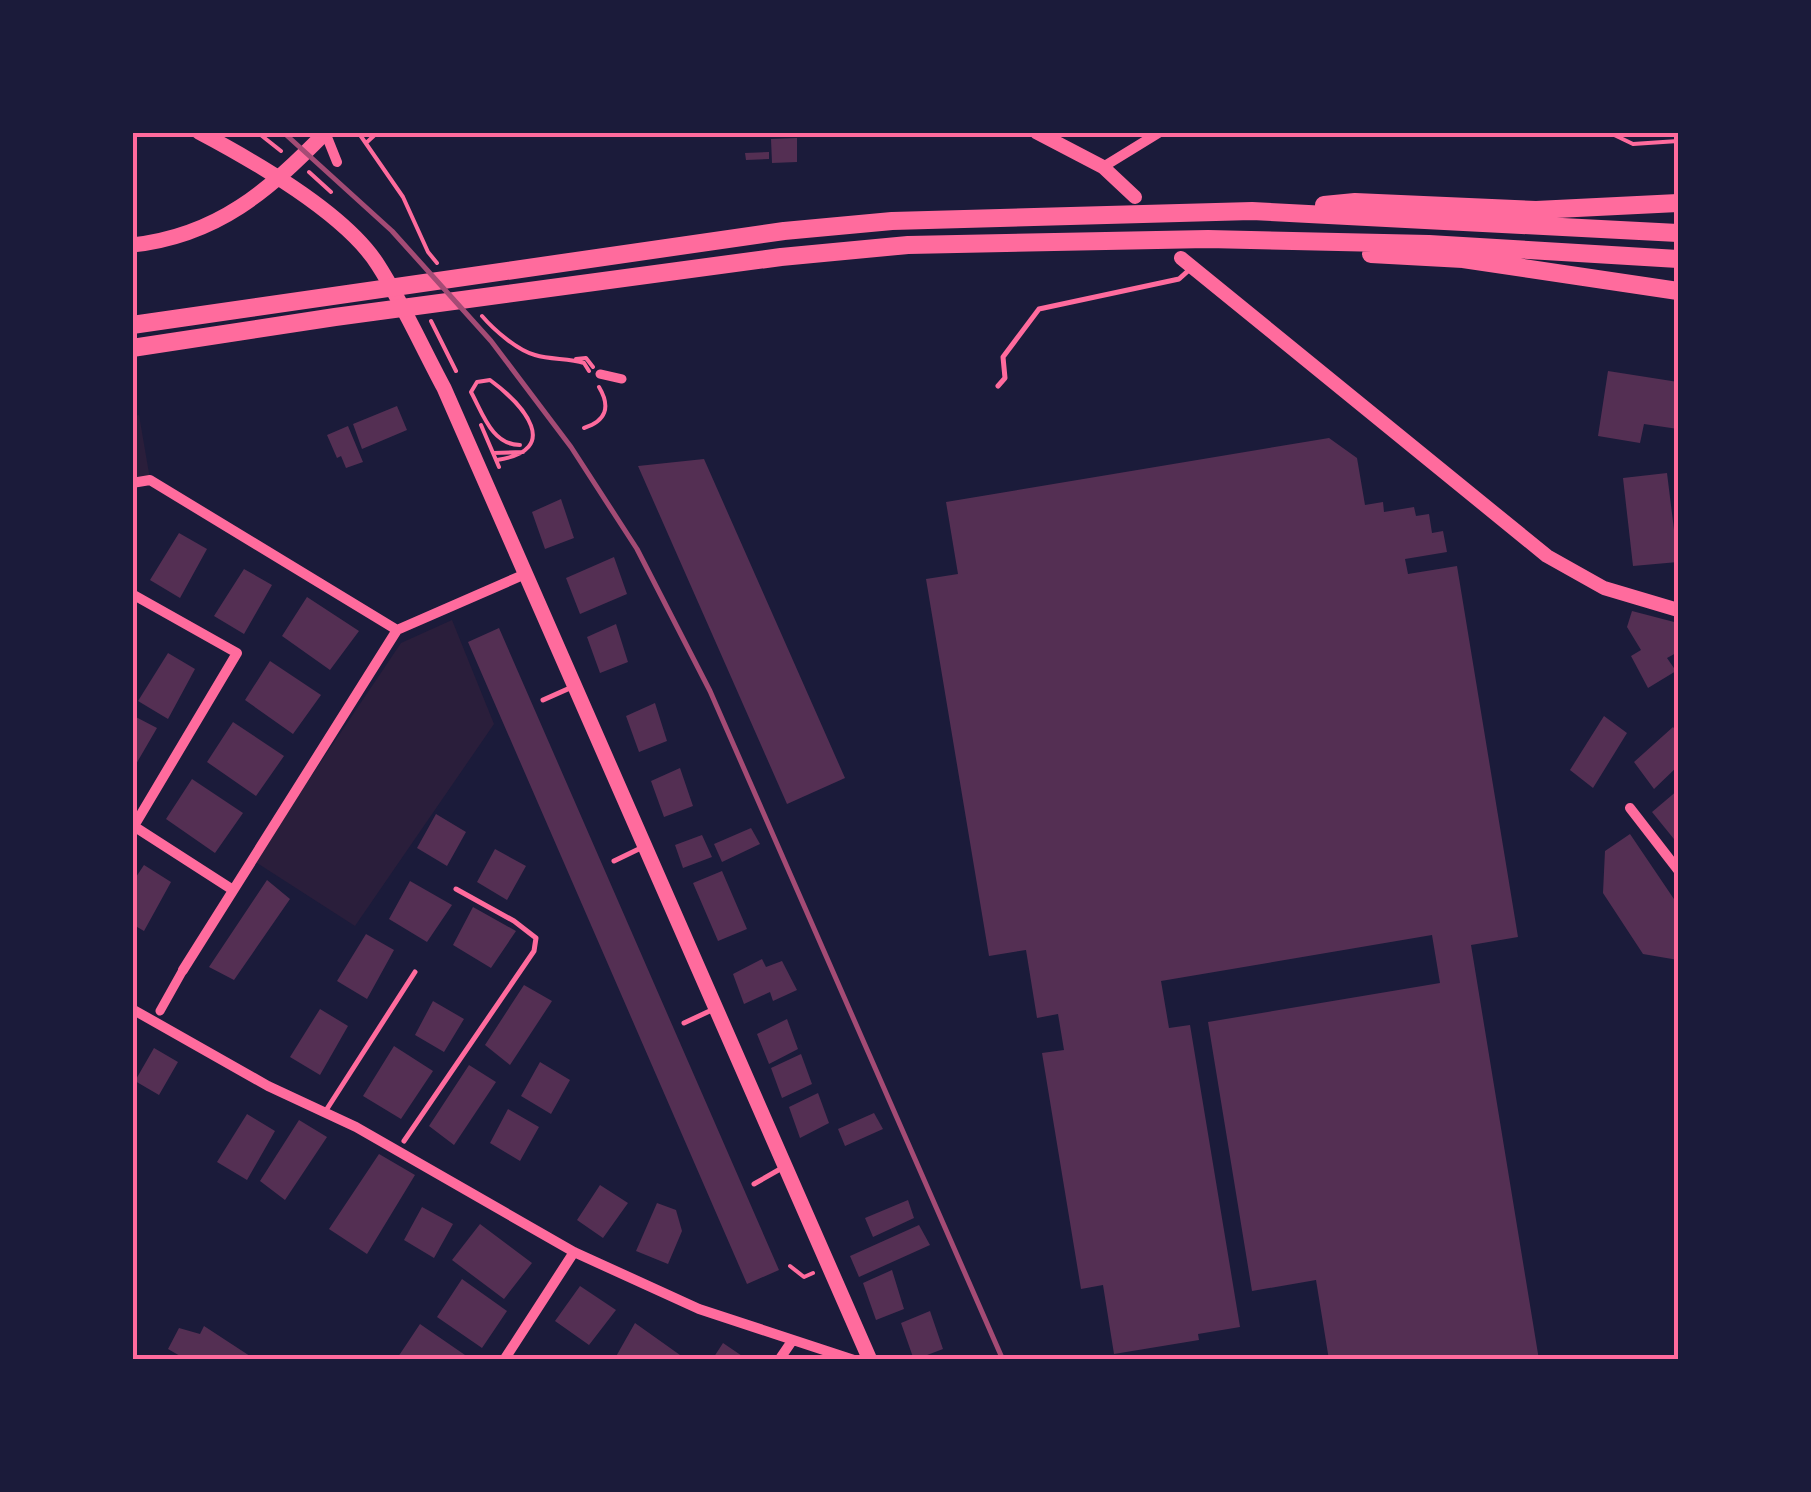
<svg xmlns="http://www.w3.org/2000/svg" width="1811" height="1492" font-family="'Open Sans',sans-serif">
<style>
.green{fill:#2a1e3b}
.building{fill:#542f53}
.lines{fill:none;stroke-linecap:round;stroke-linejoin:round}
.path{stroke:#ff6b9d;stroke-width:4}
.service{stroke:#ff6b9d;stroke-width:5}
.pedestrian{stroke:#ff6b9d;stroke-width:9}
.minor{stroke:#ff6b9d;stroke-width:10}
.tertiary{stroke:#ff6b9d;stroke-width:14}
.secondary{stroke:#ff6b9d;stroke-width:15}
.trunk{stroke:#ff6b9d;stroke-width:18}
.rail{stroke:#a44b75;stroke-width:5}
.neatline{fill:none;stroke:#ff6b9d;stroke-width:4}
</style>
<rect width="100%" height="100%" fill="#1b1b3a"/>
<path class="green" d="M139 415 150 479 133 481V416Z
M452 620 494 724 355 926 254 861 401 643Z"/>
<path class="building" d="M797 138V162L772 163 771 139Z
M769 152V159L746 160 745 153Z
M1608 371 1678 382V429L1644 424 1640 443 1598 436Z
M397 406 407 430 362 449 353 424Z
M348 426 363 462 346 468 341 456 337 458 327 435Z
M1329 438 1357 458 1365 505 1383 502 1384 512 1414 507 1416 516 1429 514 1432 533 1443 531 1447 552 1405 559 1408 574 1457 566 1518 937 1471 945 1539 1360H1329L1316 1280 1252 1291 1208 1022 1440 983 1432 935 1161 981 1169 1028 1190 1025 1240 1327 1198 1334 1199 1340 1114 1354 1103 1285 1081 1289 1042 1053 1064 1050 1058 1014 1037 1018 1026 950 989 956 926 579 958 574 946 502Z
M704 459 845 778 787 804 638 466Z
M1667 473 1678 562 1633 566 1623 478Z
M561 499 574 538 545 549 532 512Z
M179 533 207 549 180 598 150 580Z
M614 557 627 594 580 614 566 578Z
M244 569 272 585 244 634 214 616Z
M307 597 359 631 330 670 282 636Z
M1632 611 1678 623V652L1667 658 1676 671 1648 688 1631 656 1641 650 1627 627Z
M616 624 628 662 600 673 587 637Z
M499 628 779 1270 747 1284 468 642Z
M168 653 195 669 168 719 138 701Z
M270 661 321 695 293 734 245 700Z
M655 703 667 741 639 752 626 716Z
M132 715 157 728 132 771Z
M1604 716 1627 733 1593 788 1570 770Z
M233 722 284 756 256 796 207 762Z
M1673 727 1678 733V766L1654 789 1634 762Z
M680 768 693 806 664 817 651 781Z
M192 779 243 813 215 853 166 819Z
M1678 790V844L1652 812Z
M436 814 466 832 447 866 417 848Z
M751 828 760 844 722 862 714 844Z
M1630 834 1678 905V960L1643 954 1603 893 1605 851Z
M702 835 712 857 683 868 675 845Z
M495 849 526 866 507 900 477 882Z
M144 865 171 882 144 931 132 924V883Z
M722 871 747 929 718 941 693 883Z
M267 880 290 899 234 980 209 967Z
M410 881 452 905 427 942 389 919Z
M473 907 516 931 491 968 453 945Z
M366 934 394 950 367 999 337 981Z
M762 959 766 967 782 961 797 990 773 1001 770 992 744 1004 733 974Z
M524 985 552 1001 510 1065 485 1045Z
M433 1001 464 1019 444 1052 415 1035Z
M320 1009 348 1026 320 1075 290 1057Z
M787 1019 798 1049 769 1064 757 1034Z
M394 1046 433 1071 401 1119 363 1096Z
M154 1048 178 1062 159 1095 135 1081Z
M801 1054 812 1084 782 1098 771 1068Z
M540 1062 570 1080 551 1114 521 1096Z
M469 1065 496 1082 454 1145 429 1126Z
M818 1093 829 1123 800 1138 789 1107Z
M508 1109 539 1127 520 1161 490 1143Z
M874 1113 883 1129 845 1146 838 1129Z
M247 1114 275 1131 247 1180 217 1162Z
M299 1120 327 1137 285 1200 260 1181Z
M379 1154 415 1175 367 1254 329 1229Z
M600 1185 628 1203 603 1238 577 1220Z
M908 1200 914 1218 873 1237 865 1218Z
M657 1203 676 1210 682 1231 668 1264 636 1251Z
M422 1207 453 1224 434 1258 404 1240Z
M480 1224 532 1263 504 1299 452 1260Z
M919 1225 930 1245 859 1277 850 1256Z
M892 1270 904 1309 876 1320 863 1283Z
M462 1279 507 1311 482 1348 437 1317Z
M580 1286 616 1310 589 1345 555 1321Z
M930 1311 943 1349 914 1360 901 1323Z
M635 1323 687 1360H614Z
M420 1324 465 1355 462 1360H396Z
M204 1326 256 1360H187L168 1349 179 1328 200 1334Z
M723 1343 748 1360H712Z"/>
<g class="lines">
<path class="path" d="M257 132 281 151
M358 132 403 197 428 252 437 263
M1608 132 1633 144 1678 141
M366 143 378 132
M309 172 331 192
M482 316C494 330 517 350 535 355 551 360 568 358 584 363L589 371
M431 321 456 371
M576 359 586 358 593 367
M481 425 499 467
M584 428C606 421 611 407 599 387
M493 453 523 452
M497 460C563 450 524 405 490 380L477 382 471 392C483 414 492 445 520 445
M790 1266 804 1277 813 1273"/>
<path class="service" d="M998 386 1005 378 1003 357 1039 309 1179 279 1189 270
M543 700 570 688
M614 861 643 847
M684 1023 714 1009
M325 1112 415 972
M404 1141 534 951 536 938 514 921 456 889
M754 1184 782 1168"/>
<path class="pedestrian" d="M600 374 622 379
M160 1011 183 970"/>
<path class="minor" d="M325 132 337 162
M1103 167 1160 132
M132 483 150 480 397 630 523 575
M132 594 237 653 134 826
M1630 808 1678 870
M132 825 233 890
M183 970 397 630
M132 1009 268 1086 356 1127 574 1252 699 1309 854 1360
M504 1360 574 1252
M779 1360 792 1341"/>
<path class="tertiary" d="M1036 132 1103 167 1135 197
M1181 258 1547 556 1604 588 1678 610"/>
<path class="secondary" d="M199 132C252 160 346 214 378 265 403 304 422 347 444 388L870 1360
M132 245C218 236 269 190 326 132"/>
<path class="trunk" d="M1324 205 1355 202 1536 210 1678 203
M1371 254 1463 259 1678 291
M132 325 784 231 892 221 1252 211 1678 233
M132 348 335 317 781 257 908 245 1208 239 1429 244 1678 259"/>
<path class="rail" d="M283 132 392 231 491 341 571 447 637 549 710 691 1003 1360"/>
</g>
<rect width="1811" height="1492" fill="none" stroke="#1b1b3a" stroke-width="270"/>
<rect x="135" y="135" width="1541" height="1222" class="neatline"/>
</svg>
